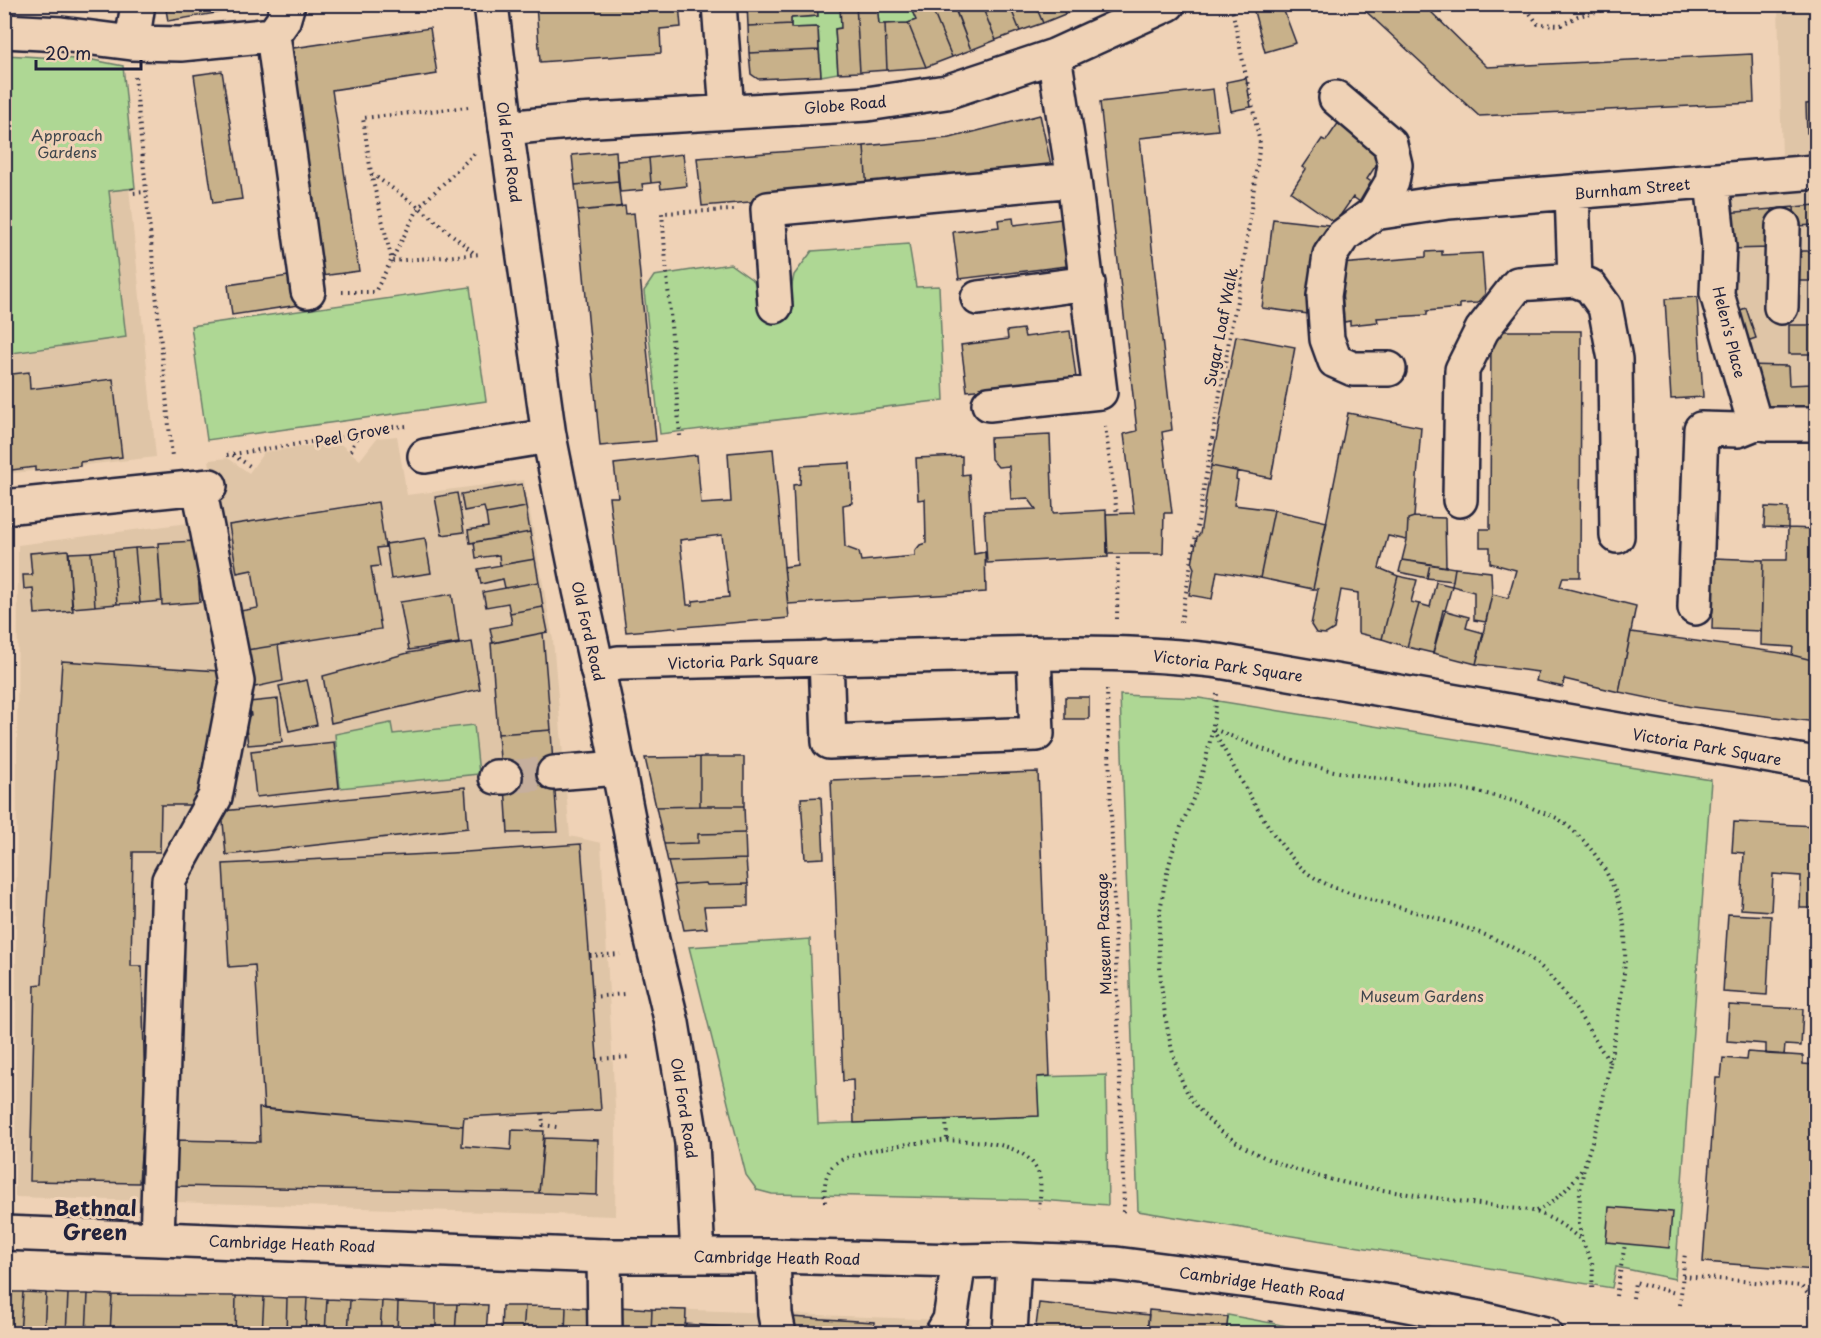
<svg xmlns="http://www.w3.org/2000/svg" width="1821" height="1338" font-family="'Playpen Sans',sans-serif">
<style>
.built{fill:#dfc5a7}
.green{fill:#aed794;stroke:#687c68;stroke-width:1.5}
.building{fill:#c8b18a;stroke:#22223b;stroke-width:1.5;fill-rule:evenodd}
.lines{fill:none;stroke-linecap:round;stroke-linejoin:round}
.minor-tunnel{stroke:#c6af9d;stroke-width:33;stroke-dasharray:33 16;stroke-linecap:butt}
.minor-casing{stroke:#22223b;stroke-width:38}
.major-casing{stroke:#22223b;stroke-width:38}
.path{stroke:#22223b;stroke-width:4;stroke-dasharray:1.5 4.5;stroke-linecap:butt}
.minor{stroke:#efd2b6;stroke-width:33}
.major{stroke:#efd2b6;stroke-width:33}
.labels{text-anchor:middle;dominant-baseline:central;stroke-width:6;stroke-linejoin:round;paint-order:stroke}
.street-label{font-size:15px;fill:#22223b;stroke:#efd2b6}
.park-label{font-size:15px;fill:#3e464d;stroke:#efd2b6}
.district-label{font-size:21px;font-weight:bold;fill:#22223b;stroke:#efd2b6}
</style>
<rect width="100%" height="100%" fill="#efd2b6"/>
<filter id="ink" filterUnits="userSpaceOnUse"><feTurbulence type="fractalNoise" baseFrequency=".0167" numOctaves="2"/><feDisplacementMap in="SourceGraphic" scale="12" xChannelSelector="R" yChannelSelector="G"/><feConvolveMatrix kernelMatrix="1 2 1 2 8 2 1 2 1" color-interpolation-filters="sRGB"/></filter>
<g filter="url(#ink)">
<path class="built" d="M1778 5H1816V415H1738L1714 169 1782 160Z
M129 188 156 457 5 474 4 216 110 201 109 190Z
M397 436 407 495 524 480 553 640 570 836 601 843 616 1125 615 1216 15 1197 18 545 219 519 209 460 228 458 249 473 264 452 338 442 360 460 377 438Z
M618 1307 968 1321 985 1333 617 1334Z"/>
<path class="green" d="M817 5H840L841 28 835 29 838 73 821 76 818 27 791 28V18L818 16Z
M877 5H909L916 20 908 23 879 24Z
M5 55 93 60 123 66 135 188 109 191 126 337 5 354Z
M909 244 916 287 939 286 944 400 660 434 644 291 654 276 730 264 754 281 769 320 785 319 794 275 812 251Z
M470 287 486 401 207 440 191 326Z
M1120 695 1199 698 1711 780 1675 1279 1616 1267 1612 1288 1138 1211Z
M391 723 393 734 474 725 479 774 340 788 335 734Z
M810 939 818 1124 1038 1116 1037 1077 1106 1075 1108 1205 1040 1200 772 1194 757 1190 746 1175 689 947Z
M1228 1315 1324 1333 1226 1334Z"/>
<path class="building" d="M165 4H270L168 21Z
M536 4H679L681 27 660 29 661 53 540 62Z
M747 4H817L818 16 791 18V24L748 26Z
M840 4H856L860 72 838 73 835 29 841 28Z
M856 4H877L879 24H885L887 70 860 72Z
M909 4H930L952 57 926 67 908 23 916 20Z
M930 4H953L971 50 952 57Z
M964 4H981L996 40 971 50 955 8Z
M981 4H1009L1020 31 996 40Z
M1009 4H1035L1043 23 1020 31Z
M1035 4H1061L1065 14 1043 23Z
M1061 4H1087L1065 14Z
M1252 4H1288L1290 7 1284 11 1296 43 1265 52Z
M1358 4H1423L1487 67 1752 54 1754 103 1479 116Z
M908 23 926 67 887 70 885 24Z
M791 24V28L818 27 819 50 749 53 748 26Z
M430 28 437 74 332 90 359 271 314 277 280 50Z
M819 50 821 76 758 79 751 74 749 53Z
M222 71 242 199 213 203 194 75Z
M1246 78 1251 107 1231 111 1226 82Z
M1213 89 1218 130 1140 138 1172 430 1162 432 1172 513H1164L1163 554H1107L1106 514 1134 513 1124 434 1137 431 1100 102Z
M1816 103V132L1807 133 1806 104Z
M1040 115 1052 170 867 192 864 146 950 138Z
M1341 119 1386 150 1367 179 1373 183 1360 202 1353 197 1335 223 1291 192 1306 169 1303 167 1322 139 1326 141Z
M864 146 867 192 702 206 697 158Z
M616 151 618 181 575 185 572 155Z
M683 154 687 186 661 189 660 182 651 183 649 158Z
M649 158 651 183 642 184 643 190 620 192 617 161Z
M618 181 621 207 578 211 575 185Z
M1816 205V225L1795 226 1794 207Z
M625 206 626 214 634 213 656 441 600 446 578 211Z
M1794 207 1795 226H1772V209Z
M1772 209 1771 248 1727 249 1725 213Z
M1013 218 1014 225 1061 219 1067 266 959 279 953 232 999 227 998 220Z
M1273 219 1328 225 1316 315 1262 308Z
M1442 251V255L1482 253 1485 294 1477 303 1460 304V308L1427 311V315L1377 318 1378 322 1350 325V321L1344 322 1340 264 1426 257V252Z
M1791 251H1816V412L1763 411 1748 365 1788 366 1789 385 1812 384V354H1789V325H1813L1814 281H1791Z
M301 274 305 304 232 315 228 285Z
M1697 297 1703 397 1671 399 1665 299Z
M1746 308 1756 338 1741 343 1731 313Z
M1023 329 1025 337 1070 331 1076 378 967 391 961 345 1008 339 1007 331Z
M1491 331H1581L1580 577H1563L1560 587 1636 606 1619 692 1564 679 1563 687 1536 681 1538 672 1476 664 1492 594 1508 598 1516 570 1490 563V547H1480V529H1490Z
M1236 336 1295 347 1271 478 1211 466Z
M29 372 30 389 113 379 122 457 80 462V466L35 471V467L4 471V375Z
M1348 413 1421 427 1414 517 1408 519 1407 540 1388 536 1379 568 1398 576 1382 639 1358 633V593L1341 590 1334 629 1326 634 1316 633 1311 625 1318 589H1313Z
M1050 435 1053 513 1106 510 1108 557 987 563 984 511 1036 509 1028 498 1011 499 1009 466 998 467 991 459 990 438Z
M773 449 789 618 626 632 609 497H618L614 464 697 455 701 504 731 502 728 453ZM722 535 729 597 693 601V605H687L680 540Z
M962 456V475L969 474 974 554 985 552 986 592 788 604 784 567 797 565 793 485 800 484 801 466 850 463 852 503 843 505 845 547 859 552 861 561 915 556V551L920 545 926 543 925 499 918 500 916 458Z
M1211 466 1237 471 1236 479 1238 480 1234 505 1274 510 1260 578 1217 571 1212 599 1189 595 1194 568 1192 564 1197 537 1200 534Z
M522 484 526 507 486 514 484 507 464 511 461 494Z
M457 493 464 532 442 535 435 497Z
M378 502 385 547 377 548 380 566 371 567 381 629 240 651 234 612 258 608 252 570 237 573 229 525Z
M526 507 530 532 470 543 468 530 488 527 486 514Z
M1765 507 1788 508V528L1764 527Z
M1274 510 1327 522 1313 589 1260 578Z
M1414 517 1445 518 1446 567 1402 560 1407 540 1408 519Z
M1788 528 1816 529V661L1792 655 1793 647 1761 645 1763 560H1787Z
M530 532 535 559 500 565 499 555 476 558 474 542Z
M425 538 431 573 391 579 386 544Z
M196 541 200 602 162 605 158 543Z
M158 547 162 601 140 603 135 548Z
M135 548 140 603 117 604 113 550Z
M68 550 73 611 35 614 33 588 24 589 23 575H32L30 553Z
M113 550 117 604 95 606 91 552Z
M91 552 95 606 72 608 69 553Z
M1714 558 1763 560 1761 631 1712 629Z
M535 559 539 582 505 588 503 579 481 584 478 569Z
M1402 560 1430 564 1427 578 1399 572Z
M1430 564 1455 568 1453 581 1427 578Z
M1455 568 1491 572 1492 594 1486 622 1474 620V592L1452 586Z
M1398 576 1417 580 1411 602 1419 604 1407 647 1382 639Z
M539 582 543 607 510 613 508 603 486 607 483 592Z
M1436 582 1452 586 1433 653 1407 647 1419 604 1430 607Z
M452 594 459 643 409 650 400 602Z
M543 607 548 632 493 643 490 628 512 624 510 613Z
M1443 610 1469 617 1466 628 1484 633 1476 664 1433 653Z
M1631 632 1788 654 1816 661V722L1692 707 1619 692Z
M543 633 551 730 498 734 491 643Z
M472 642 480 689 331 723 323 676 408 653Z
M278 645 283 681 246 689 240 651Z
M62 661 219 671 216 753 200 805H161L160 852H133L131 966H142L145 1098 139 1183 30 1181 35 985 42 984Z
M307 680 317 725 289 731 279 686Z
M1065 697H1089V719H1065Z
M278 699 282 742 248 745 245 717 251 716 249 702Z
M551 730 553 766 501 771 498 734Z
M334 742 339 788 256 797 251 751Z
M700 757H744V806H700Z
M700 757V806L656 807 645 758Z
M553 766 558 832 508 833 504 770Z
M1038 772 1050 1076 1037 1077 1039 1116 854 1123 853 1080 843 1081 831 780Z
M465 787 468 828 226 855 222 811Z
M821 797 824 858 805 859 801 798Z
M700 806H744L745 833 698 834V843L664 844 656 807Z
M1734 822 1816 826V908H1800L1801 876 1773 874 1771 911 1741 909 1744 853 1732 852Z
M745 833 746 859 668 862 664 844 698 843V834Z
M581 844 601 1110 464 1117 463 1126 264 1109 255 965 229 967 223 864 451 853Z
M746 859 748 884 707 885 706 883 674 885 668 862Z
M706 883 707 885 748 884V906L704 907 707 928 684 930 674 885Z
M1728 914 1771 916 1767 995 1723 992Z
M1729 1005 1803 1009 1801 1046 1785 1045 1784 1055 1766 1054V1044L1727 1041Z
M1747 1052 1803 1056V1064L1816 1065V1270L1703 1262 1716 1078H1721L1723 1058 1746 1060Z
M259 1108 463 1126 462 1146 511 1150 512 1130 544 1131 539 1193 174 1186 175 1140 260 1142Z
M544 1138 598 1140 597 1195 539 1193Z
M1609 1207 1672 1212 1669 1248 1606 1242Z
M4 1292H23L20 1334H4Z
M23 1292 46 1293 44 1334H20Z
M46 1293 68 1294 66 1334H44Z
M68 1294H88L86 1334H66Z
M88 1294 112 1295 110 1334H86Z
M112 1295 236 1296 235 1334H110Z
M236 1296 264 1297 262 1334H235Z
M264 1297 287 1298 286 1334H262Z
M287 1298H307L305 1334H286Z
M307 1298 327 1299 325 1334H305Z
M327 1299 350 1300 348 1334H325Z
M350 1300 382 1301 380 1334H348Z
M382 1301 398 1302 397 1334H380Z
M398 1302 436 1304V1334H397Z
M1039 1303 1149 1315 1147 1334H1035Z
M436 1304H457L455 1334H436Z
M457 1304 488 1305 486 1334H455Z
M502 1306H525L523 1334H501Z
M525 1306 566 1307 565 1334H523Z
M566 1307 598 1309 603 1334H565Z
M618 1307 652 1309 651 1334H617Z
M652 1309 686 1310 685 1334H651Z
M1149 1310 1228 1317 1226 1334H1147Z
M790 1317 874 1322V1334H790Z
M685 1324 750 1329V1334H685Z"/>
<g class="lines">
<path class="minor-tunnel" d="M505 777 554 773"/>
<defs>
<path id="minor" d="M719 4 727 112
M4 31 61 34 132 43 181 44 273 35 283 21 288 4
M273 35 308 291
M132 43 138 4
M1336 98 1390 144 1395 165 1392 182 1374 213 1343 236 1330 255 1324 296 1327 339 1335 361 1353 369H1389
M506 128 579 121 867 104 946 92 1054 56 1168 4
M1712 181 1719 247 1717 294 1752 414 1758 422 1767 424H1816
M1572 192 1575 280 1590 286 1605 307 1615 359 1617 536
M1374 213 1448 202 1816 172
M978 298 1088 283
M775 306 768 209 1074 180
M1781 307 1783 226
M989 404 1100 392 1074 180 1054 56
M425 456 549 436
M1460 500 1462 370 1482 330 1518 284 1575 280
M4 507 210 486
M1695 608 1701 429 1738 430 1758 422
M826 657 829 742 1037 734 1034 653
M597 668 618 663C731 660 843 657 955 655 1044 653 1131 650 1219 661L1816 764
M554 773 619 768
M496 777H505
M157 1238 169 880 215 797 237 682 199 487
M604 1256 605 1334
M773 1256 775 1314 779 1334
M942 1334 950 1320 959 1261
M1010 1334 1014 1260"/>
<path id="major" d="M491 4 506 128 549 436 580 590 609 721 652 940 672 1023 692 1143 698 1256
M4 1233 604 1256H773L959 1261 1014 1260 1116 1264 1264 1283 1397 1303 1483 1319 1545 1334"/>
</defs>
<use href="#minor" class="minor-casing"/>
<use href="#major" class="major-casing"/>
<path class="path" d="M1523 4 1538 24 1561 25 1578 16 1600 11 1610 4
M1640 4 1644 7 1660 4
M135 77 172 457
M468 107 363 118 371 173 392 261 482 254
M372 174 419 207 474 253
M132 188 133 193 146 192
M342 292H375L419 207 476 152
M1105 426 1117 514
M680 436 662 213 734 210
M351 451 357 436
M227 455 357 435 391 427 408 426
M233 455 253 468
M1117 619 1118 554
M1181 622 1232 323 1241 283 1260 143 1231 4
M1107 689 1124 1207 1122 1215
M1217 694C1214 727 1207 760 1196 792 1190 807 1182 822 1177 838 1167 868 1160 900 1159 931 1158 976 1167 1067 1194 1103 1248 1176 1367 1188 1451 1200 1470 1203 1490 1205 1509 1208 1518 1209 1528 1209 1536 1212 1553 1218 1569 1229 1582 1241
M1214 729C1255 746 1295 764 1339 772 1405 785 1477 783 1539 811 1546 814 1554 816 1560 820 1592 843 1613 876 1622 913 1632 957 1617 1018 1610 1063
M1213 730C1236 769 1273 847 1309 874 1334 892 1369 898 1398 907 1444 921 1515 938 1547 973 1572 999 1590 1033 1610 1063L1599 1119 1584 1167 1580 1191 1579 1224 1582 1241 1593 1265 1592 1292
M590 956 620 954
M592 997 624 994
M596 1059 631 1057
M542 1113 543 1125 557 1127
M946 1119 947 1140
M825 1202C824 1189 824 1173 835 1164 843 1158 856 1155 865 1152 904 1142 1013 1126 1036 1168 1043 1179 1040 1196 1039 1209
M1536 1211C1557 1201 1570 1187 1583 1168
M1683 1276 1801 1286 1816 1303
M1616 1296 1625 1244
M1633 1298 1635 1282 1675 1293
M1680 1305 1685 1252
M1269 1334 1271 1319"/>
<use href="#minor" class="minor"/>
<use href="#major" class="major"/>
</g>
</g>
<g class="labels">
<g class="street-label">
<text transform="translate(845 104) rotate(-5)">Globe Road</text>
<text transform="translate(510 152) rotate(82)">Old Ford Road</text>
<text transform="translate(1632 188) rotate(-5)">Burnham Street</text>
<text transform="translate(1220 327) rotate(-79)">Sugar Loaf Walk</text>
<text transform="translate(1730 332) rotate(76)">Helen's Place</text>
<text transform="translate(352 434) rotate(-11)">Peel Grove</text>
<text transform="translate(589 631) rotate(77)">Old Ford Road</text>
<text transform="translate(743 660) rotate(-2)">Victoria Park Square</text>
<text transform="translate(1228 665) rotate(8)">Victoria Park Square</text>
<text transform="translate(1707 746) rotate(10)">Victoria Park Square</text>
<text transform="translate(1103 934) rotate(-92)">Museum Passage</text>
<text transform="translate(685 1108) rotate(81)">Old Ford Road</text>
<text transform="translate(292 1243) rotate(2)">Cambridge Heath Road</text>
<text transform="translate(777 1257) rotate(1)">Cambridge Heath Road</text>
<text transform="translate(1262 1283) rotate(8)">Cambridge Heath Road</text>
</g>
<g class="park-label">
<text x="67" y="134">Approach<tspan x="67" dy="17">Gardens</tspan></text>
<text x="1422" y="995">Museum Gardens</text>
</g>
<g class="district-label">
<text x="95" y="1207">Bethnal<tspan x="95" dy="24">Green</tspan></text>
</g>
</g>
<rect width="1821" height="1338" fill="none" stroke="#efd2b6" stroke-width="24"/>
<rect x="12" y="12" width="1797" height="1314" fill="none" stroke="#22223b" stroke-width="2" filter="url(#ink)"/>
<path d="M36 60v9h105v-9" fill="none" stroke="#22223b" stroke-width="3"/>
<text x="45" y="60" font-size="18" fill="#22223b" stroke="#efd2b6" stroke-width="4.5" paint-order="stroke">20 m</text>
</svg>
